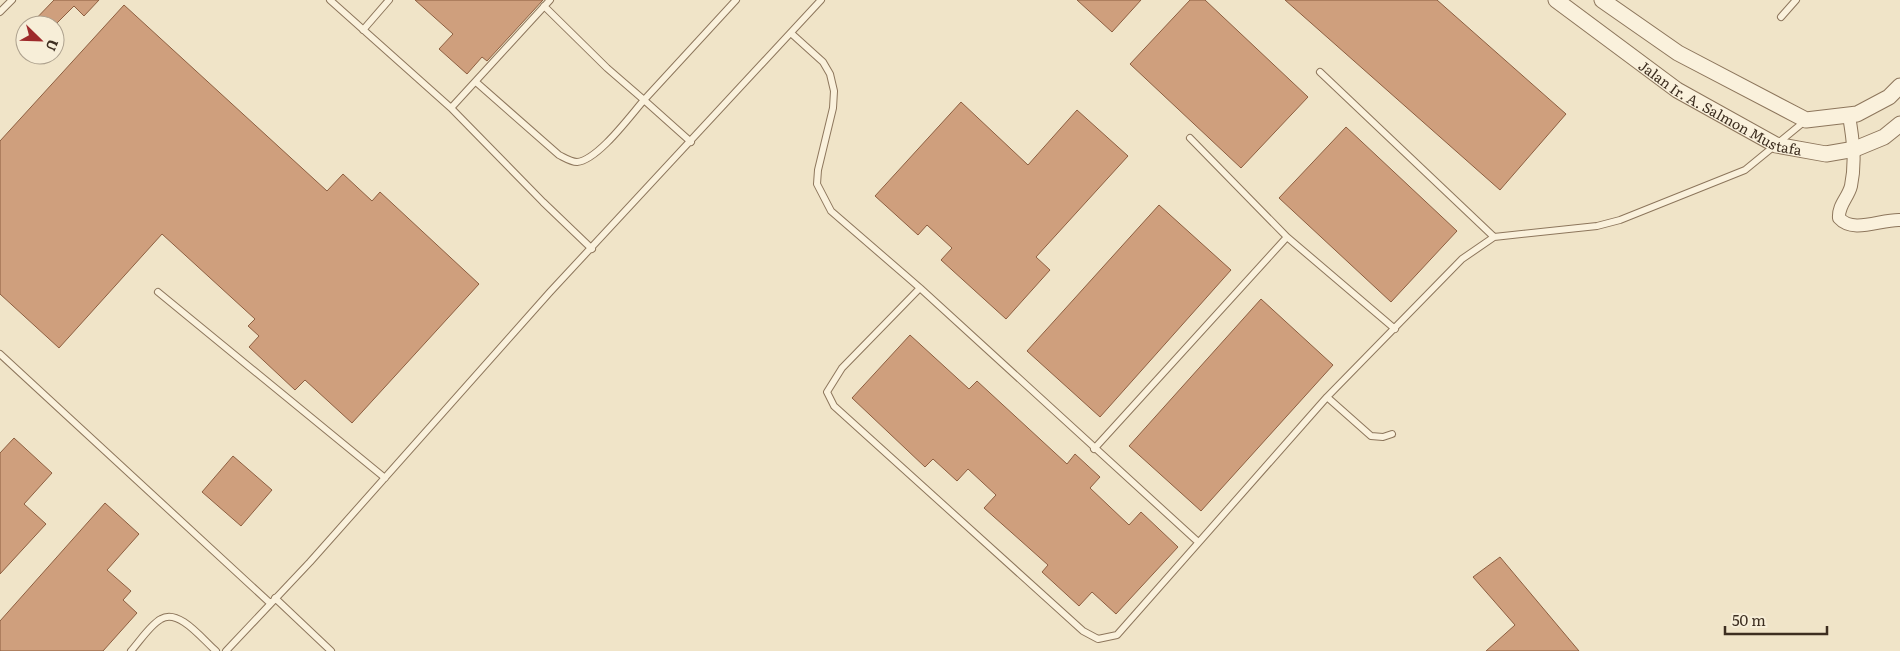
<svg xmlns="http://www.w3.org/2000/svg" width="1900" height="651" font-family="Literata,serif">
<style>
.building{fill:#cf9f7d;stroke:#8d5f41}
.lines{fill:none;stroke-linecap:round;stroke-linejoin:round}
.service-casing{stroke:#8d765c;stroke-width:8}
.minor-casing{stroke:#8d765c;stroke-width:14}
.tertiary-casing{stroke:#8d765c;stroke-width:17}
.service{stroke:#faf1dc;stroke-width:6}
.minor{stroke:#faf1dc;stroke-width:12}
.tertiary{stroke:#faf1dc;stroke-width:15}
.labels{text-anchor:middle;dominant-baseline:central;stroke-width:5;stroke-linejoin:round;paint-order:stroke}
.street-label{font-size:14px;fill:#3d2e20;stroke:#f7eed8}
</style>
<rect width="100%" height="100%" fill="#f0e4c8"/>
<path class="building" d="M54 0H99L84 16 74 6 55 25H30Z
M415 0H543L487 61 482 57 467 74 439 49 453 34Z
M1077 0H1141L1112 32Z
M1190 0H1205L1308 97 1241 168 1130 64Z
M1285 0H1437L1566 114 1500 190Z
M124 5 327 191 343 174 372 201 380 192 479 284 352 423 305 380 295 390 249 347 259 336 248 326 255 319 162 234 59 348 0 294V141Z
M961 102 1028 165 1077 110 1128 156 1036 257 1050 270 1006 319 941 260 952 248 927 225 918 235 875 196Z
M1346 127 1457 231 1391 302 1279 198Z
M1159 205 1231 270 1100 417 1027 351Z
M1261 299 1333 365 1201 511 1129 446Z
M910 335 969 389 977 381 1067 464 1075 454 1100 477 1090 488 1129 525 1141 512 1178 547 1116 614 1092 592 1079 606 1042 572 1048 565 984 508 996 495 968 469 957 481 933 459 925 467 852 398Z
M14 438 52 473 24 504 46 524 0 574V453Z
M233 456 272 490 241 526 202 492Z
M105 503 139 534 107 570 131 591 123 600 137 613 103 651H0V621Z
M1500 557 1579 651H1486L1515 625 1473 577Z"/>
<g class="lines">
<defs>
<path id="service" d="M330 0 451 108 543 202 592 249
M0 12 12 0
M1781 17 1796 0
M363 30 389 0
M792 34 823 62 830 74 834 91 833 108 818 170 817 184 831 211 920 288 1197 541
M1320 72 1494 237
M476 82 559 155C565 158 571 162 577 162 598 160 630 116 644 100L607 68 544 6
M451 108 550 0
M1190 138 1287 237 1395 329
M691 142 644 100 736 0
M920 288 842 368 827 392 834 406 1083 631 1098 639 1117 635 1327 397 1462 259 1494 237 1597 226 1620 220 1745 170 1805 121
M158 292 385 478
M0 354 270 603
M1327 397 1371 436 1383 437 1392 434
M1094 449 1287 237
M275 598 331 651
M131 651C140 641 150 625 161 619 179 608 203 640 216 651
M226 651 310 562 550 292 821 0"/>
<path id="minor" d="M1849 116C1853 139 1856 162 1851 186 1848 198 1838 205 1839 218 1853 234 1881 219 1900 220"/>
<g id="tertiary">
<path id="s1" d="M1556 0 1677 90 1776 145 1826 154 1855 149 1884 137 1900 124"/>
<path d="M1602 0 1678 53 1806 120 1857 114 1889 97 1900 86"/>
</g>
</defs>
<use href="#service" class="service-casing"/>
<use href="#minor" class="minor-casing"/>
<use href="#tertiary" class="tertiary-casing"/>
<use href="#service" class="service"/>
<use href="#minor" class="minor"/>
<use href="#tertiary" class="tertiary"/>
</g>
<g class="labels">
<g class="street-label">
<text stroke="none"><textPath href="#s1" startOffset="198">Jalan Ir. A. Salmon Mustafa</textPath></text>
</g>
</g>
<g transform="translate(40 40) rotate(113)"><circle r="24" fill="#f7eed8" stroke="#ada18e"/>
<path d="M0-4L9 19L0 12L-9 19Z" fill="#9e2a2b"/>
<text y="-8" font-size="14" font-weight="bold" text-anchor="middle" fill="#3d2e20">U</text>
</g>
<path d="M1725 626v8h102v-8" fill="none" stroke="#3d2e20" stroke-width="2.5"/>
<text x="1732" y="626" font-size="15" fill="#3d2e20" stroke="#f7eed8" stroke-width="4" paint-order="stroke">50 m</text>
</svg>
